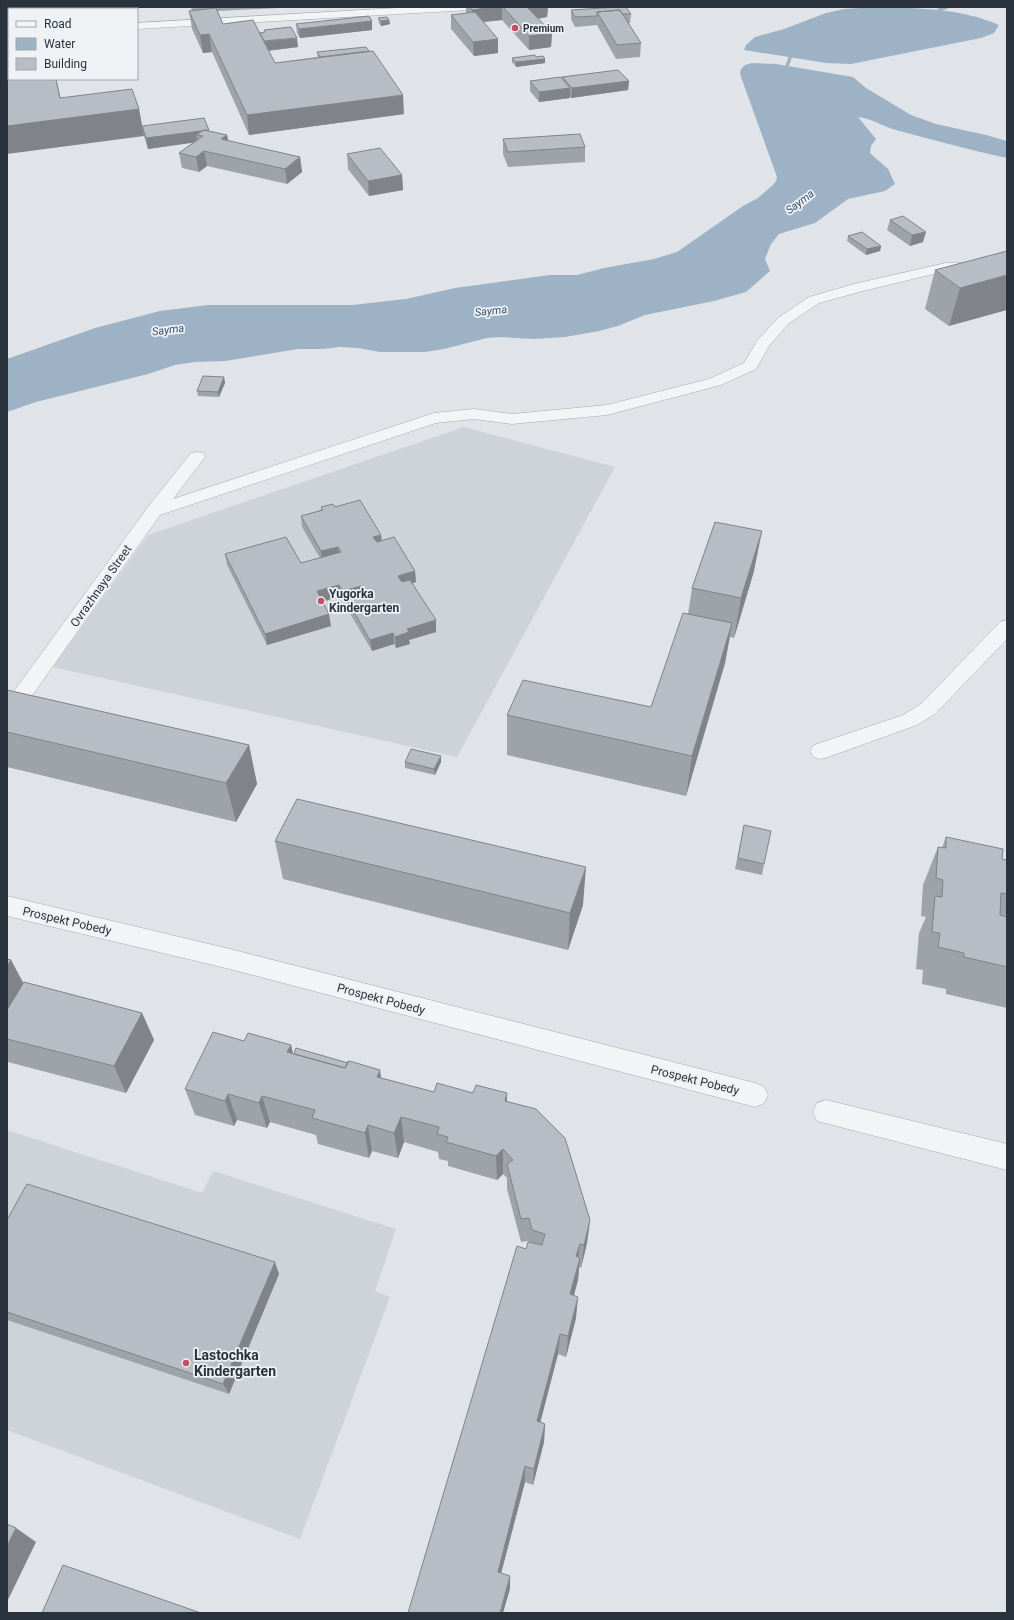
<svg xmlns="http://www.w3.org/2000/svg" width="1014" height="1620" font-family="Roboto,sans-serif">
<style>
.built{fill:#ced2d9}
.water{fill:#9db3c5}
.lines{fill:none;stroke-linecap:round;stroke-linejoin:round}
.stream{stroke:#9db3c5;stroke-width:3.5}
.minor-casing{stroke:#a6aab2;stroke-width:1}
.minor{fill:#f2f4f6;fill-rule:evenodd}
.wall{fill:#9da3a9}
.shaded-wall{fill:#808489}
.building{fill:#b7bdc4;stroke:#808489}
.poi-dot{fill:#c44e65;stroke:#eff2f5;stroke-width:1.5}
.labels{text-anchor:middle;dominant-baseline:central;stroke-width:3.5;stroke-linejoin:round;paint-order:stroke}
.far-poi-label{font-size:10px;font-weight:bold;fill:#2a323e;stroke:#eff2f5;text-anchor:start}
.far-water-label{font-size:11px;font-style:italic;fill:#37536e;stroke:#eff2f5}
.street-label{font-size:12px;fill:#2a323e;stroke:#eff2f5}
.poi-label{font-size:12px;font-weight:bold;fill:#2a323e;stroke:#eff2f5;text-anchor:start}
.near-poi-label{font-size:14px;font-weight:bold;fill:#2a323e;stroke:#eff2f5;text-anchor:start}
</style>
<rect width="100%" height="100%" fill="#e0e3e8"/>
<path class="built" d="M464 427 615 467 457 757 53 667 148 535Z
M7 1130 202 1193 213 1171 396 1229 375 1291 390 1297 300 1539 7 1430Z"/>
<path class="water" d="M875 7C916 8 961 8 999 25L994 33 981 38 851 64 826 63 744 50 746 45 755 37 784 29 826 13 844 9Z
M752 63 776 64 853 77 866 88 911 115 936 124 986 135 1007 141V158C970 150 933 140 896 130 882 126 873 119 858 117L876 139 871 146 870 153 888 169 895 184 885 191 848 199 815 223 779 234 771 244 765 259 770 271 746 292 714 301 645 315 618 326 599 331 565 337 533 339 502 337 487 338 444 349 425 352H380L358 348 339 347 323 349H298L225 361 195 362 175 365 148 374 36 402 7 412V359L95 328 160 311 208 305H352L406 299 455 288 550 275H577L604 268 654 259 677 252 743 206 758 198 773 185 776 181 777 177 740 74 741 69 745 65Z"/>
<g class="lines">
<path class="stream" d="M939 10 947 7
M787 66 790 58"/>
<defs>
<path id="minor" d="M414 7H475L470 10 137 29V23Z
M7 29H9V36H7Z
M946 263H1007V271H946L863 291 819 303 788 324 769 346 756 369 721 385 607 415 512 424 474 419 436 423 160 515 14 721 7 723V701L148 507 191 453 197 452 203 453 205 457 173 499 434 413 474 409 512 414 607 405 709 379 744 363 757 341 778 318 809 297 854 284Z
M1007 620V639L935 714 917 725 828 757 821 759 814 757 810 751 814 745 903 715 921 704 1000 622Z
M7 896 230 949 755 1083 764 1087 768 1095 764 1103 755 1107 230 969 7 916Z
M826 1100 1007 1144V1170L817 1121 813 1112 817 1103Z"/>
</defs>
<use href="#minor" class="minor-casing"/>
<use href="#minor" class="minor"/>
</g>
<path class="wall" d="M9 7H96L97 9H10Z
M191 7H279V8L217 11 223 24 260 33 264 32V30L298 47 269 51 275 63 318 57 317 52 404 114 249 135 212 52 203 53 192 29 189 11H192Z
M466 7H548L547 17 538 19 552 33 551 47 529 50 502 20 483 22 498 53 474 56 451 29V15L466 13Z
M571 10 631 14 630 23H628L641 43 640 57 616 59 597 25 575 27 571 19Z
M378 18 389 20 390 24 381 26 379 23Z
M296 24 372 30 300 38 297 33Z
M536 57 545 63 516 67 512 62V58Z
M562 77 629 81 628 90 571 98 570 96V98L539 102 530 91V81L562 79Z
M9 79 60 98 139 109 142 126 209 131 227 135 228 141 300 157 302 172 287 184 207 166 199 172 182 168 179 153 194 142 148 149 144 136Z
M503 139 585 147V162L508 167 503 154Z
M347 154 402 175 403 190 369 196 348 169Z
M890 220 923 242 910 246 887 230Z
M848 236 881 246 880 251 866 255 847 241Z
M1007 251 949 326 925 309 935 270Z
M224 377 225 383 219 397 198 396 197 391Z
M321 507H335L381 535 382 541 415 571 416 582 412 583 436 632 409 640 410 644 396 648 394 644 372 651 348 610 347 602 345 603 341 596 322 602 331 626 267 645 227 565 225 554 301 563 320 558 302 527 301 516 321 510Z
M754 571 734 638 730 637 725 663 686 796 507 755V715L651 707 688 614 692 588Z
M7 690 249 745 257 784 236 822 7 767Z
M441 756V762L435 775 405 768V762Z
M744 825 764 864 762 875 735 869Z
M946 837 1002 859 1007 860V913L1005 916 1007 917V1008L946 994V989L922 984 923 970 916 969 919 933 926 917 921 916 923 885 938 847 942 848Z
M275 841 583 905 568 950 283 879Z
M7 959 11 960 23 984 142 1013 154 1040 126 1093 8 1062 7 1060Z
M244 1041 291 1045 293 1054 434 1092 507 1093V1101L590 1220 587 1243 581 1268 579 1267 578 1280 574 1295 576 1318 566 1357 558 1354 540 1422 545 1424 544 1442 533 1485 525 1482 501 1573 510 1589 408 1613 526 1249 529 1242V1241L521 1242 507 1189V1178L503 1174 497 1180 448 1166V1161L439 1159 438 1152 404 1142 398 1158 372 1151 369 1158 318 1144 316 1135 270 1122 267 1128 237 1120 234 1126 195 1115 185 1089Z
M7 1220 279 1274 229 1394 7 1320Z"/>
<path class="shaded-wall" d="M93 7H96L97 9H93Z
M494 7H502V20L473 23 472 10Z
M527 7H548L547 17 527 20Z
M389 20 390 24 381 26V21Z
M372 21V30L300 38 299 29Z
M552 33 551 47 529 50V36Z
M209 34 212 52 203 53 200 35Z
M297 38 298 47 263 51 262 42Z
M498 39V53L474 56 473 42Z
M7 44H9V54H7Z
M545 59V63L516 67V62Z
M56 79 65 118 139 109 144 136 7 154V126Z
M629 81 628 90 571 98 572 88Z
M570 88V98L539 102V92Z
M403 95 404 114 249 135 247 115Z
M209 130 203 136 196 135 198 142 148 149 146 138Z
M227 135 230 150 221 139Z
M204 151 207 166 199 172 196 157Z
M300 157 302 172 287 184 285 169Z
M402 175 403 190 369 196 368 181Z
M926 232 923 242 910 246 912 235Z
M881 246 880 251 866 255 867 249Z
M1007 275V310L949 326 960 288Z
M224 377 225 383 219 397 218 392Z
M762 531 754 571 734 638 741 598Z
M381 535 382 546 375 548 373 537Z
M338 547 340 558 322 563 321 551Z
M415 571 416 582 399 587 398 576Z
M339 585 341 596 318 603 317 591Z
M361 586 363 598H346L347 602 345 603 343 591Z
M329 614 331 626 267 645 265 634Z
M436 620V632L409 640 410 644 396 648 395 637 407 629Z
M732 623 725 663 686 796 692 756Z
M393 633 394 644 372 651 370 640Z
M249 745 257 784 236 822 226 783Z
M441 756V762L435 775 434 769Z
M586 867 583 905 568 950 570 913Z
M11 960 26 988 7 1018V966Z
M142 1013 154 1040 126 1093 114 1066Z
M291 1045 297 1071 287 1052Z
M380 1070 384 1096 377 1077Z
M507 1093V1119L505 1101Z
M228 1094 237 1120 234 1126 225 1101Z
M262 1096 270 1122 267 1128 259 1103Z
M401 1117 404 1142 398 1158 394 1133Z
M368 1125 372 1151 369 1158 365 1133Z
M503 1149V1174L497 1180 496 1156Z
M590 1220 587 1243 581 1268 584 1245Z
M580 1244 577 1266 576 1256Z
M580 1258 578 1280 568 1316 570 1294Z
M275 1262 279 1274 229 1394 223 1384Z
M578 1297 576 1318 566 1357 568 1336Z
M560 1334 558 1354 536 1439 537 1421Z
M545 1424 544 1442 533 1485 534 1469Z
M525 1466V1482L498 1585V1572Z
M16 1528 36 1542 7 1602V1546Z
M510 1576V1589L503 1613H500Z"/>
<path class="building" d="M470 7H494L472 10Z
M503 7H527L552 33 529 36Z
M618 7H626L631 14H622L620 10 597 12V16L575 17 571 10Z
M216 8 223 24 253 20 275 63 373 51 403 95 247 115 209 34 200 35 189 11Z
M620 10 641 43 617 45 597 12Z
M475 12 498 39 473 42 451 15Z
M369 16 372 21 299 29 296 24Z
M387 17 389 20 381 21 378 18Z
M291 27 297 38 264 41 260 33 265 32 264 30Z
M7 34H9V44H7Z
M366 47 369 51 320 57 317 52Z
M7 49H9V55H7Z
M7 55H9V79H56L60 98 132 89 139 109 7 126Z
M535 55 536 57 543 56 545 59 516 62 512 58Z
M618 70 629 81 572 88 562 77Z
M561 77 570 88 539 92 530 81Z
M204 118 209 130H204L201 131 146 138 142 126Z
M204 130 227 135 221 139 300 157 285 169 204 151 196 157 179 153 203 136 196 135Z
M580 134 585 147 508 152 503 139Z
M380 148 402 175 368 181 347 154Z
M903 216 926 232 912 235 890 220Z
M862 232 881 246 867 249 848 236Z
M1007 251V275L960 288 935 270Z
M203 376 224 377 218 392 197 391Z
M360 500 381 535 373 537 377 542 394 537 415 571 398 576 402 582 410 580 436 620 407 629 409 632 395 637 393 633 370 640 346 598 365 593 361 586 343 591 339 585 317 591 329 614 265 634 225 554 286 537 301 563 341 552 338 547 321 551 301 516 323 510 321 507 333 504 335 507Z
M715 522 762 531 741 598 692 588Z
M683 613 732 623 692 756 507 715 523 680 651 707Z
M7 690 249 745 226 783 7 732Z
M411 749 441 756 434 769 405 762Z
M297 799 586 867 570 913 275 841Z
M744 825 771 831 764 864 738 858Z
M946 837 1003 849 1002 859 1007 860V894L1001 893 1000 915 1007 917V967L964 957V953L938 947 940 933 932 932 935 896 942 897 943 880 936 878 938 847 946 848Z
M7 959 11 960 7 966Z
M24 982 142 1013 114 1066 7 1039V1010Z
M213 1032 244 1041 248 1033 291 1045 287 1052 345 1068 348 1061 353 1062 380 1070 377 1077 434 1092 437 1083 473 1093 476 1085 507 1093 505 1101 536 1109 565 1138 590 1220 584 1245 580 1244 576 1256 580 1258 570 1294 578 1297 568 1336 560 1334 537 1421 545 1424 534 1469 525 1466 498 1572 510 1576 500 1613H408L517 1246 526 1249 528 1242 542 1245 545 1234 532 1230 529 1218 521 1219 507 1164 513 1160 503 1149 496 1156 446 1142 448 1137 437 1134 439 1127 401 1117 394 1133 368 1125 365 1133 312 1118 315 1110 262 1096 259 1103 228 1094 225 1101 185 1089Z
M296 1048 348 1063 345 1068 294 1054Z
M27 1184 275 1262 223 1384 7 1312V1220Z
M7 1524 16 1528 7 1546Z
M63 1565 201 1613H42Z"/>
<g class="poi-dot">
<circle cx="515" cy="28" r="4"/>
<circle cx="321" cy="601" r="4"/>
<circle cx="186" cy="1363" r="4"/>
</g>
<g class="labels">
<g class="far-poi-label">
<text x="523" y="28">Premium</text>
</g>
<g class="far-water-label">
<text transform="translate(800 202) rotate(-37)">Sayma</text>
<text transform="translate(491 311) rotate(-6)">Sayma</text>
<text transform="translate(168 330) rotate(-7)">Sayma</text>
</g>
<g class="street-label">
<text transform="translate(101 586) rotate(-55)">Ovrazhnaya Street</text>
<text transform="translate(67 921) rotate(13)">Prospekt Pobedy</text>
<text transform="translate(381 999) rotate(15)">Prospekt Pobedy</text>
<text transform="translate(695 1080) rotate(14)">Prospekt Pobedy</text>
</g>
<g class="poi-label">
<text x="329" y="594">Yugorka<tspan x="329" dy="14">Kindergarten</tspan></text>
</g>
<g class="near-poi-label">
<text x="194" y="1355">Lastochka<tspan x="194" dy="16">Kindergarten</tspan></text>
</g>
</g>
<rect width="1014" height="1620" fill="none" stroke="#2a323e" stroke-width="16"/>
<rect x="8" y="8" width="130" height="72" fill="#eff2f5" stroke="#a0a5ac"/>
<rect x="16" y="21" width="20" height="6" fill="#f2f4f6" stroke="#a0a5ac"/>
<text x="44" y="28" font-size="12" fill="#2a323e">Road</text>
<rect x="16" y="38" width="20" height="12" fill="#9db3c5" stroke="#a0a5ac"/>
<text x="44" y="48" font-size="12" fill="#2a323e">Water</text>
<rect x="16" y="58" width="20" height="12" fill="#b7bdc4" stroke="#a0a5ac"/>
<text x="44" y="68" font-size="12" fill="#2a323e">Building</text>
</svg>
